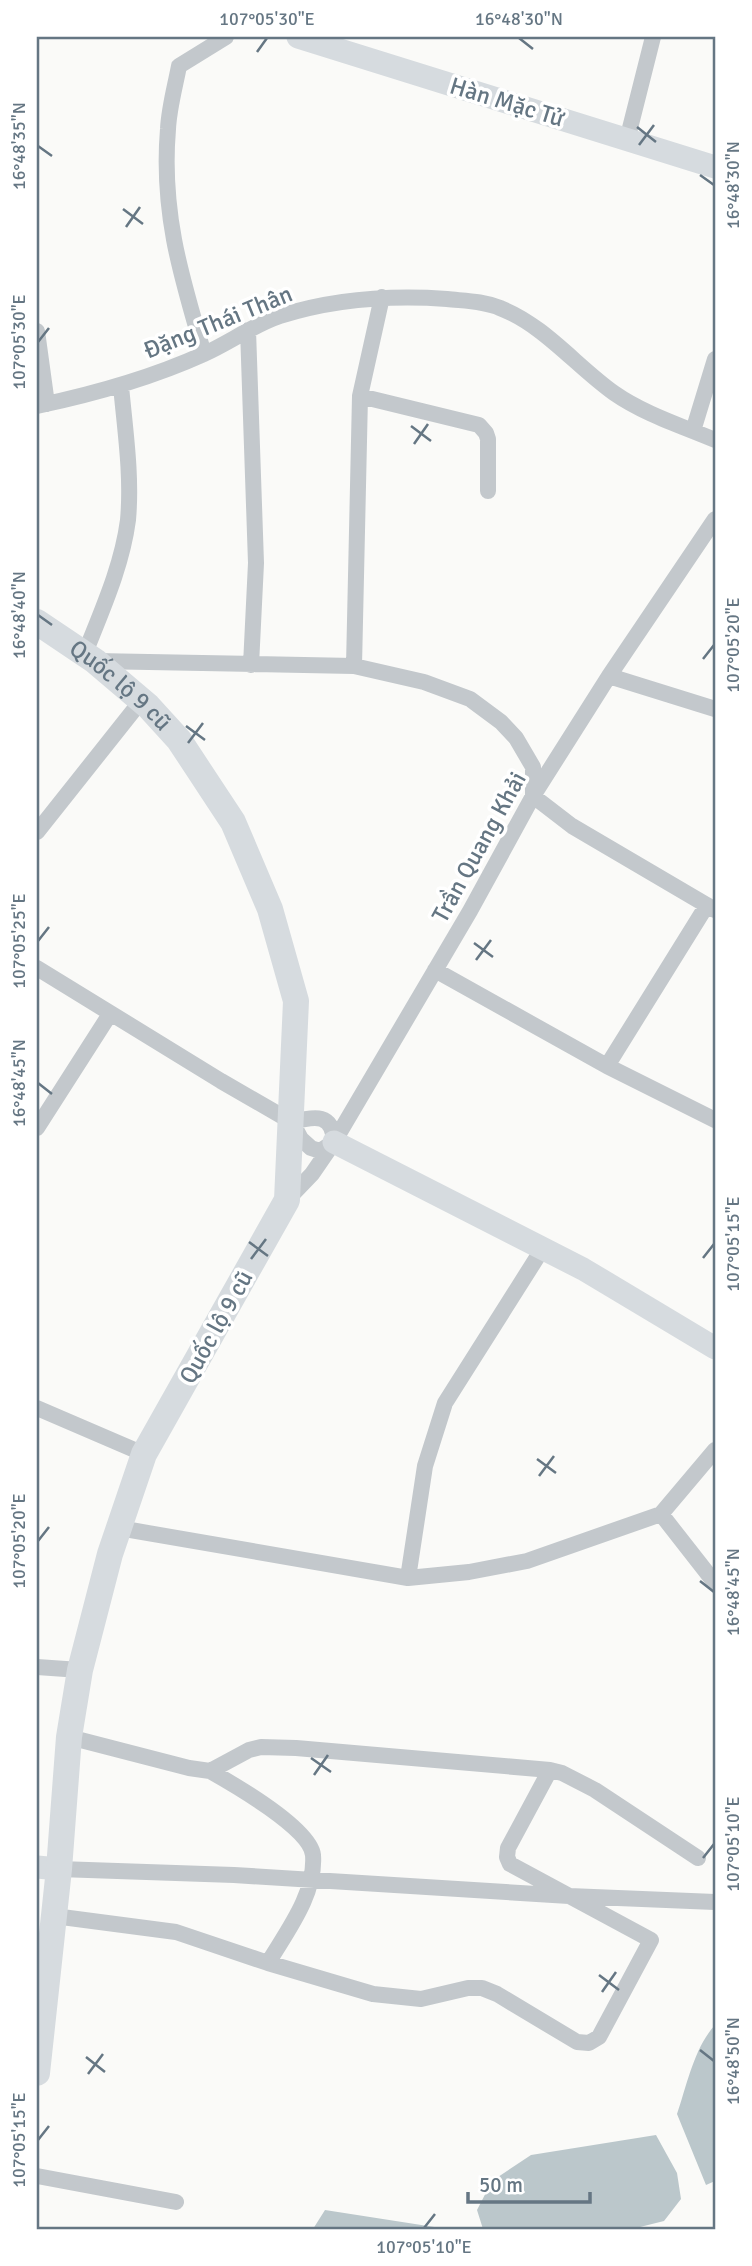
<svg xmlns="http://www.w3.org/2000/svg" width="752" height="2266" font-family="Signika,sans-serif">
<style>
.water{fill:#bbc7cb}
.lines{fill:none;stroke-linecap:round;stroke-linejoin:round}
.street{stroke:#c3c8cc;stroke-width:16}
.secondary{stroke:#d6dbdf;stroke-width:23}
.primary{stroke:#d6dbdf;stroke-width:26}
.ticks{fill:none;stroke:#657683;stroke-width:2.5}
.labels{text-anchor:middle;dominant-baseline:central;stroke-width:7;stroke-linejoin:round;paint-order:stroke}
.street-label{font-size:24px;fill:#657683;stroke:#fff}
.neatline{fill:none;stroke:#657683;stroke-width:2.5}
.ticks-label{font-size:18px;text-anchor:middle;fill:#657683}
</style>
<rect width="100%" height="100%" fill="#fafaf8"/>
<path class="water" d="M715 2025V2181L706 2185 677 2114C687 2085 694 2048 715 2025Z
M656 2135 677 2173 681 2199 664 2221 632 2229H483L477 2210 492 2181 531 2155Z
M325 2210 447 2229H448H313Z"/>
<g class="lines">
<path class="street" d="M627 140 653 37
M248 330 256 563 251 665
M37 331 47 404
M204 354C181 276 161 212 168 129 169 108 175 87 179 66L226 37
M360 396 479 425 486 433 488 439V491
M37 406C94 394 151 378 204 354 229 343 253 325 280 316 334 299 391 295 447 299 465 301 483 301 500 308 544 325 576 366 614 393 644 414 682 426 715 440
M693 431 715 359
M85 653C102 610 122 566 128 520 132 475 125 430 121 386
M95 661 354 666 424 682 470 699 501 722 516 738 533 767V796L572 826 715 910
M354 666 360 396 382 297
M609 676 715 709
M37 832 141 701
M37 968 221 1081 292 1122 301 1139 311 1148 320 1151 334 1142C333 1113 315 1116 292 1122
M435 970 607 1066 715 1120
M607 1066 707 905
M37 1128 110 1014
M287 1200 312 1174 334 1142 470 911 533 796 609 676 715 519
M37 1408 144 1454
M661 1514 715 1583
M119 1528 408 1578 469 1572 527 1561 661 1514 715 1450
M408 1578 425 1466 445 1403 543 1248
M37 1667 80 1670
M69 1737 189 1768 210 1771 249 1750 261 1747 296 1748 550 1770 562 1773 595 1790 698 1858
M210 1771C233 1784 310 1828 313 1855 316 1894 287 1931 268 1963
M59 1869 234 1875 569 1896 715 1902
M54 1916 176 1932 268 1963 373 1994 421 1999 468 1988H482L497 1994 577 2042 589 2043 599 2037 651 1940 510 1864 507 1857 508 1848 550 1770
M37 2176 176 2202"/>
<path class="secondary" d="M298 37 715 167
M334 1142 583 1269 715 1348
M37 1867 59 1869"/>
<path class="primary" id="s1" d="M37 622 95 661 148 706 179 740 233 822 270 909 296 1001 287 1200 144 1454 110 1554 80 1670 69 1737 59 1869 37 2073"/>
</g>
<path class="ticks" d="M519 38 533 49M257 52 267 38M637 127 656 142M639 145 654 125M38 146 52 156M700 175 714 185M123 209 143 224M126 227 140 207M38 342 49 328M411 426 431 441M414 444 428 424M38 615 52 625M703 659 714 645M186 726 205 740M188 743 203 723M38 941 49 927M474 943 493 957M476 960 491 940M38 1083 52 1094M249 1242 268 1256M703 1258 714 1244M251 1259 266 1239M537 1459 556 1473M539 1476 554 1456M38 1541 49 1527M700 1581 714 1592M311 1758 331 1772M314 1775 328 1755M703 1858 714 1844M599 1975 619 1990M602 1992 616 1972M700 2050 714 2061M86 2057 105 2072M88 2074 103 2054M38 2140 49 2126M424 2228 435 2214"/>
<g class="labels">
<g class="street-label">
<text transform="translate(507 102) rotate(17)">Hàn Mặc Tử</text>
<text transform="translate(218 322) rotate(-22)">Đặng Thái Thân</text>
<text stroke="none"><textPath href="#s1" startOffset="105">Quốc lộ 9 cũ</textPath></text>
<text transform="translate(479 847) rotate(-61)">Trần Quang Khải</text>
<text transform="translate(216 1327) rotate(-61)">Quốc lộ 9 cũ</text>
</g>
</g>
<rect width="752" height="2266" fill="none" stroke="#ffffff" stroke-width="77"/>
<path d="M468 2192v10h122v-10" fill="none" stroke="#657683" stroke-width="3.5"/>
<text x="479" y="2192" font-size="21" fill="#657683" stroke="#ffffff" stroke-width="5" paint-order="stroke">50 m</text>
<rect x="38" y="38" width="676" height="2190" class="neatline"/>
<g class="ticks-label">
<text x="267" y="25">107°05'30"E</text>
<text x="519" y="25">16°48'30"N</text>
<text transform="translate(19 146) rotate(-90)" y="6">16°48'35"N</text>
<text transform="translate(733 185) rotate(-90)" y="6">16°48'30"N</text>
<text transform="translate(19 342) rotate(-90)" y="6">107°05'30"E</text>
<text transform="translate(19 615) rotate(-90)" y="6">16°48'40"N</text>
<text transform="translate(733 645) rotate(-90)" y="6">107°05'20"E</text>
<text transform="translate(19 941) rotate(-90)" y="6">107°05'25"E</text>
<text transform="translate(19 1083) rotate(-90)" y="6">16°48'45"N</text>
<text transform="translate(733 1244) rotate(-90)" y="6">107°05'15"E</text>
<text transform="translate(19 1541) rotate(-90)" y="6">107°05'20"E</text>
<text transform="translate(733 1592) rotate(-90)" y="6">16°48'45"N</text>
<text transform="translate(733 1844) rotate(-90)" y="6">107°05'10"E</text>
<text transform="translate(733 2061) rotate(-90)" y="6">16°48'50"N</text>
<text transform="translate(19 2140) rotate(-90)" y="6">107°05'15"E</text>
<text x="424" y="2253">107°05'10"E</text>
</g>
</svg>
